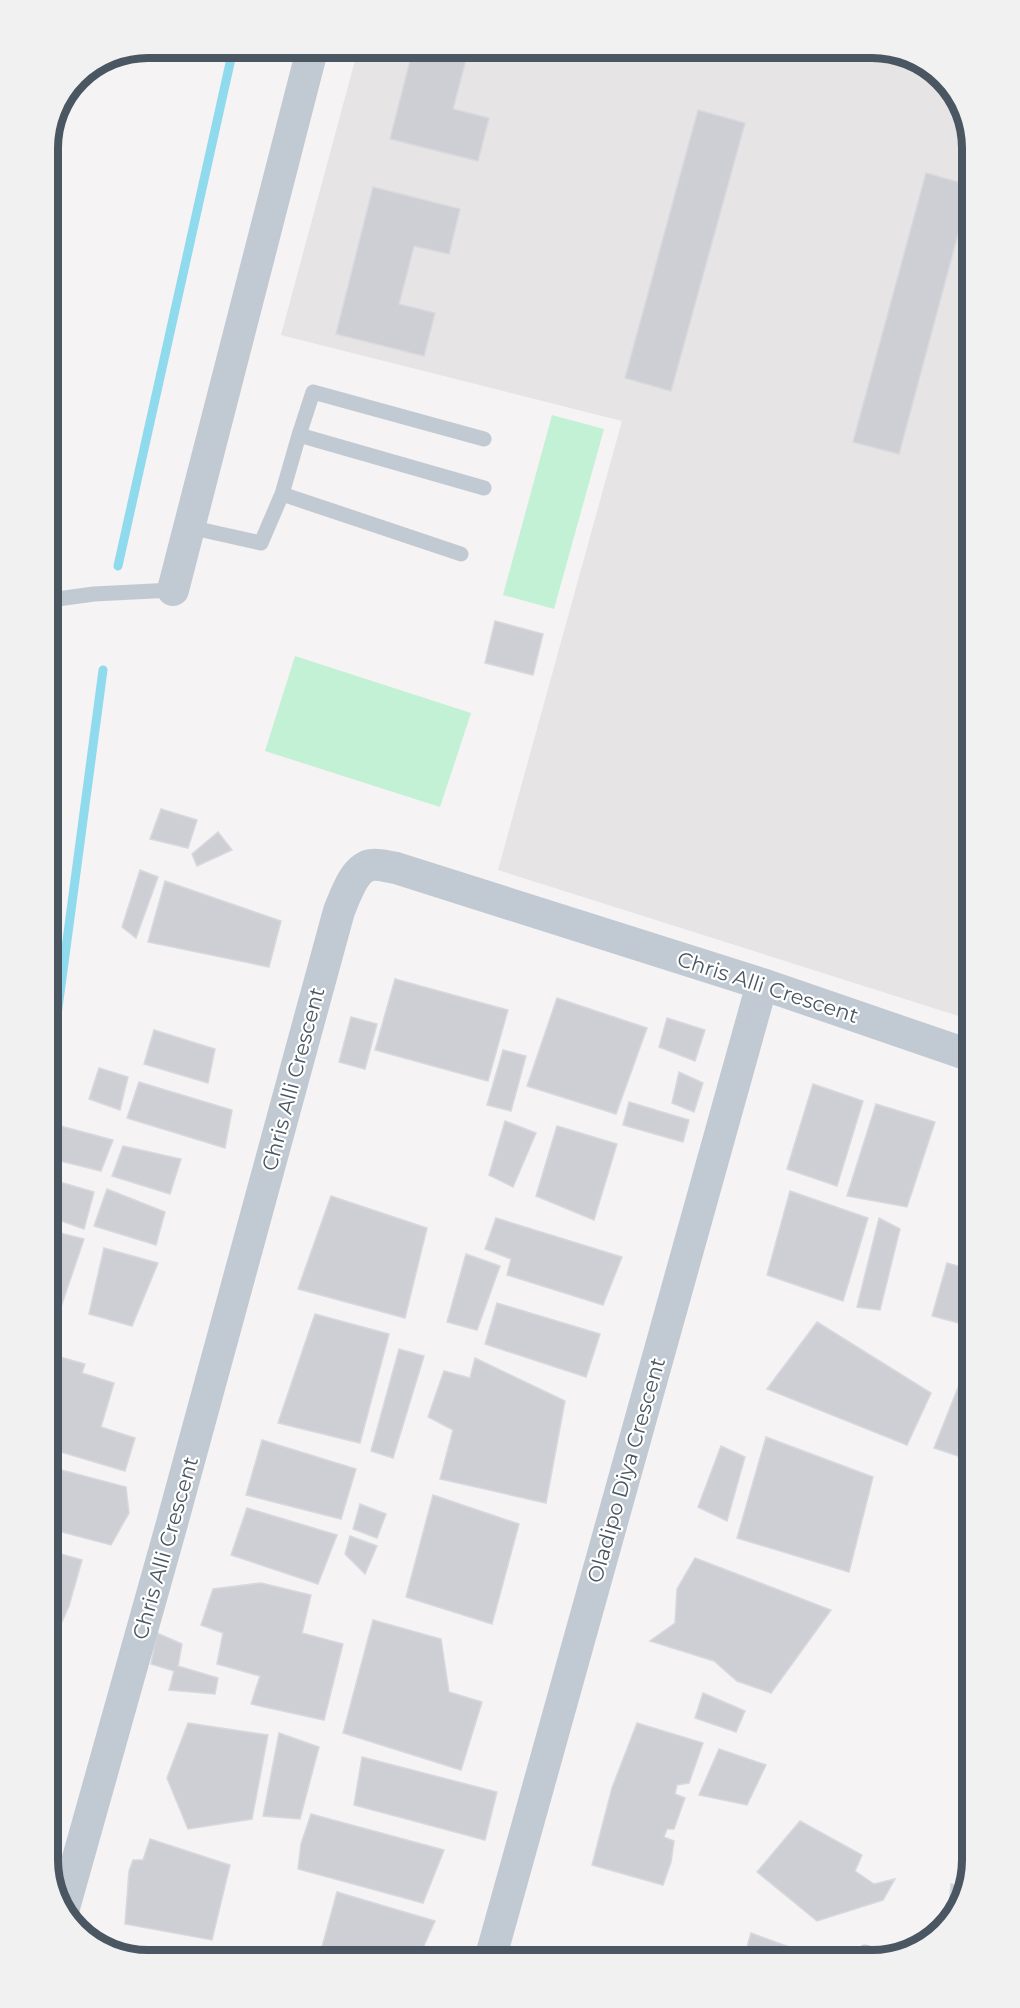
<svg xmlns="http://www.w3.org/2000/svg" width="1020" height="2008" font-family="Montserrat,sans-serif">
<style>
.education{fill:#e6e4e5}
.grass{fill:#c3f1d5}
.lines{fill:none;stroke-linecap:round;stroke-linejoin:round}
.stream{stroke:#90daee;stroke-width:9}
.building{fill:#cdcfd5;stroke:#d7d9de;stroke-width:1.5}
.service{stroke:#c1cad2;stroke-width:15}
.minor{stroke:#c1cad2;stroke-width:32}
.labels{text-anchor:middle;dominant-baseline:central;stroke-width:4.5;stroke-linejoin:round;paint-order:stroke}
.street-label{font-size:21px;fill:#4a5661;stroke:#fff}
.rim{fill:none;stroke:#4a5661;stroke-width:8}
</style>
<rect width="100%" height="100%" fill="#f5f3f3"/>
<path class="education" d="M878 48 932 69 964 111 968 1019 498 870 622 421 281 335 357 53Z"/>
<path class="grass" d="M552 415 604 429 554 609 503 595Z
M295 656 471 713 440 807 265 751Z"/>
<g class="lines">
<path class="stream" d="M118 566 232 54
M52 1053 103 670"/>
</g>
<path class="building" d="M468 52 453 109 489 118 478 161 390 139 412 53Z
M472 52H505L503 60Z
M698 110 745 123 671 391 625 378Z
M926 173 965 184V208L899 454 853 442Z
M373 187 460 209 449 254 414 246 399 304 435 313 424 356 336 334Z
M495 621 543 634 533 675 485 663Z
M161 809 197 820 188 848 150 839Z
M218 832 232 850 197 866 192 854Z
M140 870 158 877 136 938 122 927Z
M165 881 281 921 269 967 148 942Z
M968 917V940L961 937Z
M395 979 508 1010 488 1081 375 1050Z
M557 998 647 1028 616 1114 527 1086Z
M351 1017 377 1024 365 1069 339 1062Z
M667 1018 705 1030 695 1061 659 1047Z
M154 1030 215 1049 208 1083 144 1064Z
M503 1050 526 1056 511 1111 487 1105Z
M99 1068 128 1077 120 1110 89 1099Z
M679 1072 703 1083 694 1112 672 1103Z
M139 1082 232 1110 225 1148 127 1118Z
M813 1084 863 1101 837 1186 787 1169Z
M629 1102 689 1120 683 1142 623 1125Z
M876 1104 935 1122 907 1207 847 1196Z
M505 1121 536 1133 513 1187 489 1175Z
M57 1125 113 1140 101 1171 52 1159V1138Z
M557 1126 617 1144 594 1220 536 1196Z
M123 1146 181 1159 170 1194 112 1176Z
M53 1180 94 1192 84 1229 53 1218Z
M107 1189 165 1212 156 1245 94 1226Z
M790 1191 868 1218 843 1301 767 1275Z
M331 1196 427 1228 405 1318 298 1289Z
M496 1218 622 1257 603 1305 507 1275 511 1259 485 1249Z
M879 1218 900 1229 880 1310 857 1307Z
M53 1231 84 1239 61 1307 53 1304Z
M104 1248 158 1263 132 1326 89 1314Z
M466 1254 500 1266 477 1330 447 1322Z
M947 1263 969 1269 970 1326 932 1316Z
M497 1303 600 1334 586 1377 485 1344Z
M315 1314 389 1334 360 1443 278 1423Z
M817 1322 931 1393 907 1445 767 1389Z
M399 1349 424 1356 393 1458 371 1451Z
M53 1355 85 1364 82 1373 114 1383 101 1427 135 1438 125 1471 54 1450Z
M475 1358 565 1401 546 1503 440 1479 453 1430 428 1417 444 1371 470 1378Z
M967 1365 970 1366V1460L934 1448Z
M766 1437 873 1477 849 1572 737 1538Z
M262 1440 356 1469 341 1519 246 1495Z
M721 1446 745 1457 727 1521 698 1507Z
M54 1468 126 1487 129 1513 111 1545 54 1530Z
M433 1495 519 1524 492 1624 406 1597Z
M360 1504 386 1514 377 1538 353 1529Z
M247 1508 337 1535 318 1584 231 1555Z
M350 1536 377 1546 365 1574 345 1554Z
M54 1552 82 1560 69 1606 54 1640Z
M695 1558 831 1610 771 1693 737 1681 714 1661 650 1641 675 1623 677 1589Z
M261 1583 311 1595 302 1633 343 1644 324 1720 251 1704 260 1676 217 1664 223 1633 201 1625 213 1589Z
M373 1620 441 1639 449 1692 482 1702 461 1770 343 1733Z
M157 1633 182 1644 178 1666 218 1678 215 1694 169 1690 174 1671 151 1664Z
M703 1693 745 1711 736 1732 695 1718Z
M188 1723 268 1735 252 1819 188 1829 167 1778Z
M637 1723 703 1743 689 1783 677 1785 675 1794 685 1798 674 1829H667L664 1837 674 1841 671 1862 663 1885 592 1865 612 1788Z
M279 1733 319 1747 300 1819 263 1816Z
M719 1749 766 1765 747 1805 699 1795Z
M362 1757 497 1792 485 1840 354 1805Z
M311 1814 444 1850 423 1903 298 1869 301 1844Z
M967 1815 972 1816V1845H964Z
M800 1821 862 1855 855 1871 874 1884 895 1879 883 1900 817 1921 757 1872Z
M150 1839 230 1865 212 1940 125 1924 129 1871 133 1860H143Z
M951 1884 964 1886 955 1915 948 1921Z
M337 1892 435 1921 419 1957 319 1958Z
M751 1933 806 1953 745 1954Z"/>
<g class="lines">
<path class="service" d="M299 435 313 392 484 439
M282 494 299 435 484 488
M189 527 261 543 282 494 461 554
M50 600 94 594 173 590
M865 1952 869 1953"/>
<path class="minor" d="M173 590 311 54
M64 1908 171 1527 339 911C345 897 354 867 372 865 379 864 388 867 396 868L762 984 969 1055
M491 1956 762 984"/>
</g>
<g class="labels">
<g class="street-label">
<text transform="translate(768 987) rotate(18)">Chris Alli Crescent</text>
<text transform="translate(293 1079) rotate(-75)">Chris Alli Crescent</text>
<text transform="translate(626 1470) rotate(-74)">Oladipo Diya Crescent</text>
<text transform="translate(165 1548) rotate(-74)">Chris Alli Crescent</text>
</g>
</g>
<path d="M0 0H1020V2008H0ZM148 58H872A90 90 0 0 1 962 148V1860A90 90 0 0 1 872 1950H148A90 90 0 0 1 58 1860V148A90 90 0 0 1 148 58Z" fill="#f1f1f2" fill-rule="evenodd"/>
<path class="rim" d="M148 58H872A90 90 0 0 1 962 148V1860A90 90 0 0 1 872 1950H148A90 90 0 0 1 58 1860V148A90 90 0 0 1 148 58Z"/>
</svg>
